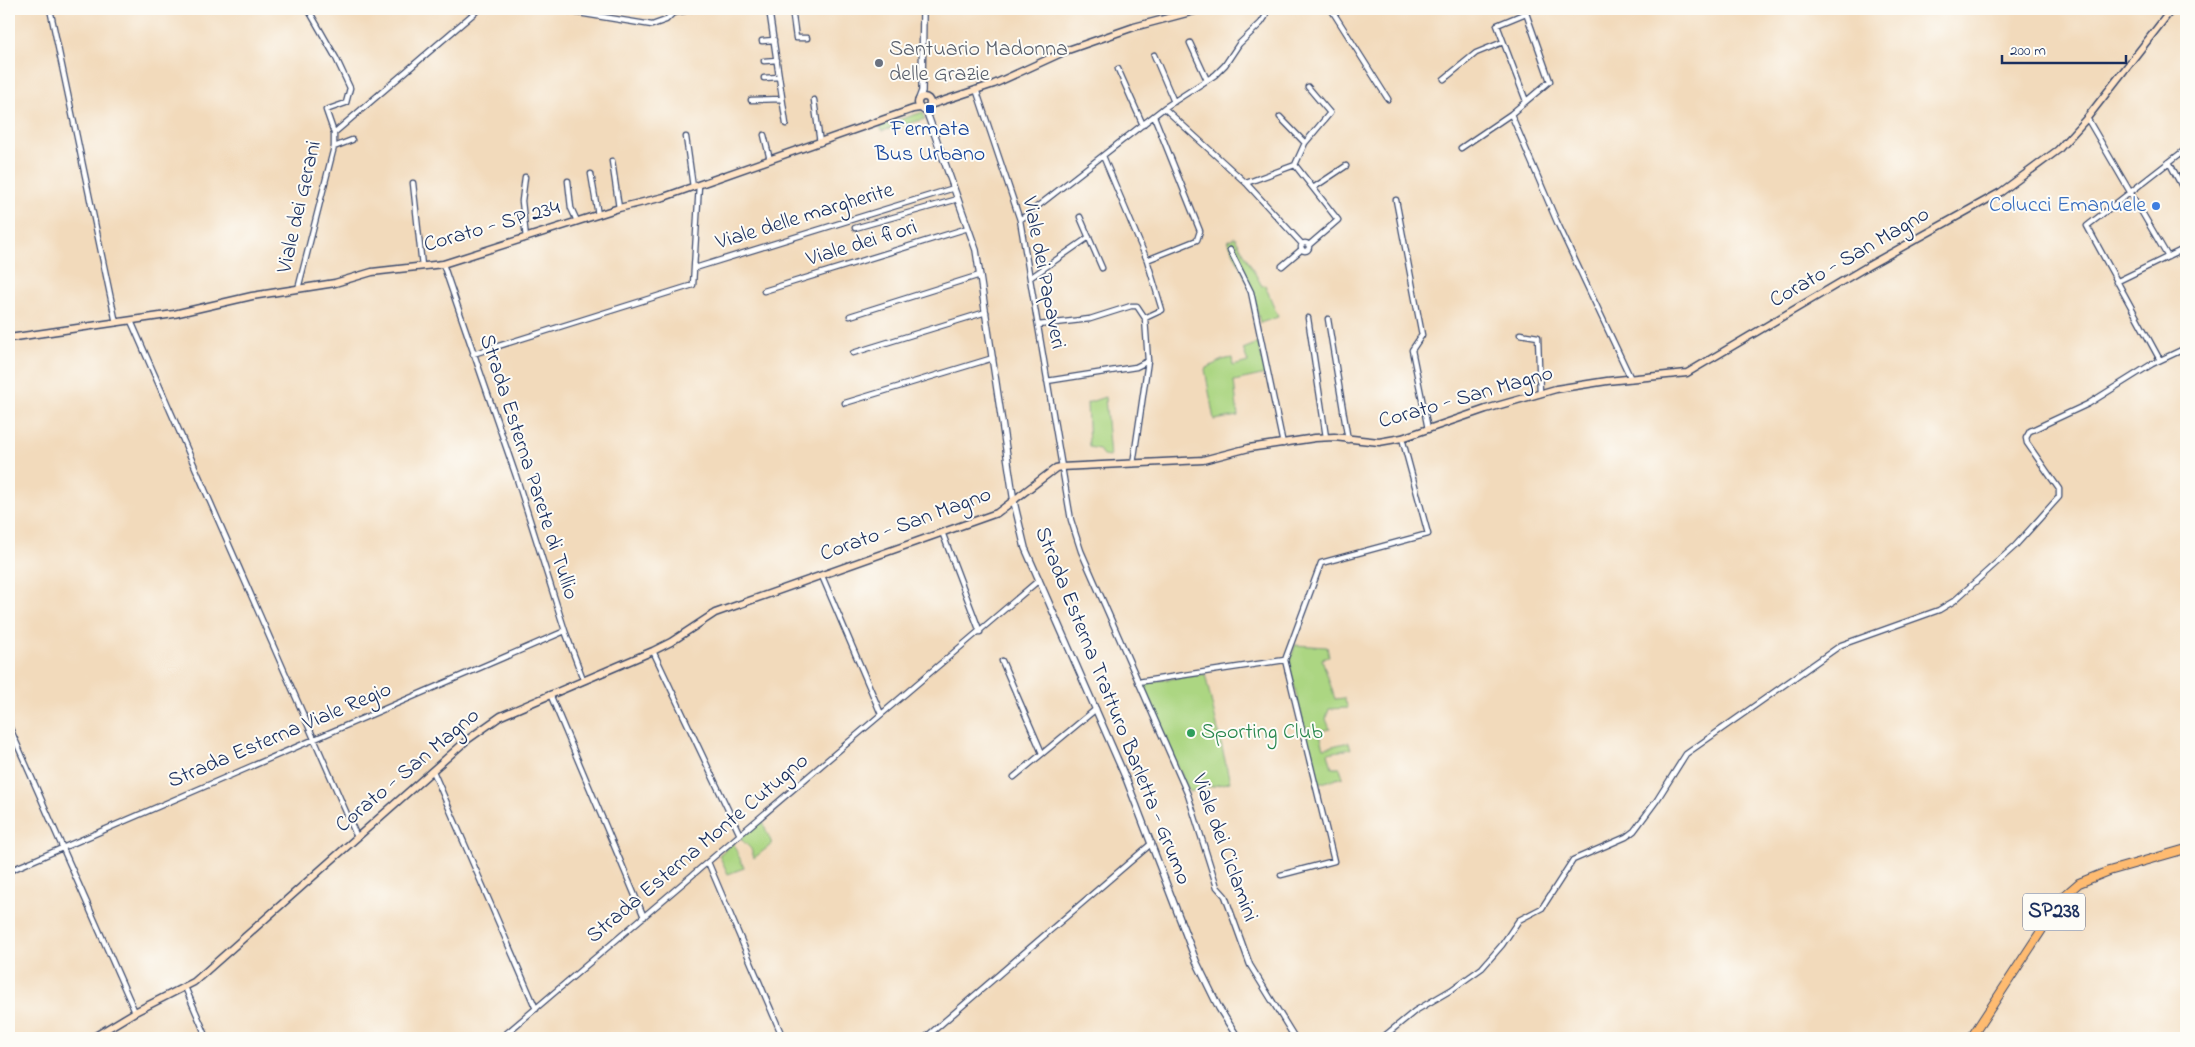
<svg xmlns="http://www.w3.org/2000/svg" width="2195" height="1047" font-family="'Indie Flower',sans-serif">
<style>
.green{fill:#acd682;stroke:#648270}
.lines{fill:none;stroke-linecap:round;stroke-linejoin:round}
.minor-casing{stroke:#3b496c;stroke-width:7}
.tertiary-casing{stroke:#3b496c;stroke-width:8}
.secondary-casing{stroke:#3b496c;stroke-width:9}
.primary-casing{stroke:#3b496c;stroke-width:10}
.minor{stroke:#fff;stroke-width:4.5}
.tertiary{stroke:#fff;stroke-width:5.5}
.secondary{stroke:#ffe4c6;stroke-width:6}
.primary{stroke:#febb71;stroke-width:8}
.worship-dot{fill:#6b7280;stroke:#fdfcf7;stroke-width:2}
.transit-dot{fill:#1a4fb4;stroke:#fdfcf7;stroke-width:2}
.shop-dot{fill:#3f7fe0;stroke:#fdfcf7;stroke-width:2}
.leisure-dot{fill:#2e9e5b;stroke:#fdfcf7;stroke-width:2}
.labels{text-anchor:middle;dominant-baseline:central;stroke-width:4;stroke-linejoin:round;paint-order:stroke}
.shield{fill:#fdfcf7;stroke:#5f6c8c;stroke-width:1}
.shield-label{font-size:21px;font-weight:bold;fill:#1b2f5e}
.worship-label{font-size:22px;fill:#5b616d;stroke:#fdfcf7;text-anchor:start}
.transit-label{font-size:22px;fill:#164399;stroke:#fdfcf7}
.shop-label{font-size:22px;fill:#366cbe;stroke:#fdfcf7;text-anchor:end}
.street-label{font-size:22px;fill:#1b2f5e;stroke:#fdfcf7}
.leisure-label{font-size:22px;fill:#27864d;stroke:#fdfcf7;text-anchor:start}
</style>
<rect width="100%" height="100%" fill="#fdfcf7"/>
<filter id="ink" filterUnits="userSpaceOnUse"><feTurbulence type="fractalNoise" baseFrequency=".02" numOctaves="2"/><feDisplacementMap in="SourceGraphic" scale="10" xChannelSelector="R" yChannelSelector="G"/><feConvolveMatrix kernelMatrix="1 2 1 2 8 2 1 2 1" color-interpolation-filters="sRGB"/></filter>
<filter id="wash" filterUnits="userSpaceOnUse"><feTurbulence type="fractalNoise" baseFrequency=".0096" numOctaves="4" result="noise"/><feDisplacementMap in="SourceGraphic" scale="20" xChannelSelector="R" yChannelSelector="G"/><feGaussianBlur stdDeviation="1.12" result="paint"/><feColorMatrix in="noise" values="0 0 0 0 0 0 0 0 0 0 0 0 0 0 0 0 0 1.4 0 .05"/><feComposite in="paint" operator="in"/></filter>
<g filter="url(#wash)">
<rect width="100%" height="100%" fill="#f2dabb"/>
<path class="green" d="M923 112 925 119 882 131 880 126Z
M1235 237 1262 286 1265 285 1278 317 1260 323 1252 291 1228 241Z
M1258 343 1266 374 1234 381 1238 416 1214 420 1205 369 1222 360 1232 358 1233 366 1248 362 1243 349Z
M1105 397 1110 457 1103 456 1099 449 1089 447 1087 403Z
M1295 645 1327 647 1329 657 1322 659 1335 699 1344 698 1348 708 1329 709 1326 719 1330 729 1319 731 1324 748 1349 742 1351 749 1328 753 1332 768H1340L1343 777 1318 784 1289 665Z
M1205 674 1230 782 1189 792 1141 683Z
M761 818 772 844 754 858 751 849 739 837Z
M733 843 744 868 728 874 719 855Z"/>
</g>
<g filter="url(#ink)">
<g class="lines">
<defs>
<path id="minor" d="M50 9 116 323
M554 9 652 25 666 20 673 13 694 9
M769 9 786 124
M792 9 796 38H807
M1331 9 1388 99
M762 41 774 40
M1190 43 1207 80
M1154 55 1174 102
M764 61 777 60
M1118 69 1143 125
M764 78 779 77
M1444 79 1476 53 1503 42
M976 89 1020 220 1071 520 1081 551 1188 795 1217 887 1225 896 1250 965 1295 1038
M751 100 782 99
M814 100 820 143
M1164 108 1246 183 1302 244
M1511 114 1557 222 1631 379
M1280 117 1305 143
M2087 118 2168 257
M334 133 479 9
M764 135 770 160
M686 137 693 187
M334 147 352 140
M1461 148 1511 114 1550 81 1526 13 1497 25 1526 101
M612 161 619 208
M2169 162 2186 194
M1295 165 1338 220 1309 245
M591 174 598 215
M525 177 522 201 526 238
M568 181 571 208 577 221
M413 183 422 266
M1246 183 1295 165 1305 143 1330 113 1308 87
M1313 188 1346 166
M1396 200 1422 335 1412 350 1428 429
M1080 217 1102 268
M1020 220 1164 108 1215 75 1225 65 1239 44 1261 23 1265 17 1267 9
M855 228 958 199
M1301 247a4 4 0 1 1 8 0a4 4 0 1 1-8 0Z
M1230 250 1251 292 1283 444
M1147 260 1197 240 1200 231 1154 116
M443 264 516 476 565 631 583 679
M1282 266 1302 249
M695 268 954 188
M1030 278 1089 237
M2116 282 2186 248
M298 289 334 147V133L326 110 346 103 350 88 336 58 308 9
M764 291 968 228
M850 316 980 275
M1308 318 1326 437
M1328 319 1348 440
M131 321 357 837
M1038 325 1090 319 1131 306H1137L1145 318 1162 310 1147 260 1103 156
M1520 334 1538 337 1540 394
M853 353 986 312
M473 354 693 285 699 185
M2160 360 2087 226 2186 149
M1047 381 1136 367 1148 361
M845 403 993 358
M1133 464 1148 361 1145 318
M942 532 980 632
M822 576 881 714
M653 651 740 835
M1002 661 1042 753
M1138 682 1285 660
M550 694 644 917
M9 726 135 1012
M433 771 536 1009
M1014 777 1096 709
M708 862 783 1038
M9 871 565 631
M1281 875 1334 861 1285 660 1321 563 1428 534 1402 438
M185 987 207 1038
M501 1038 1039 580
M925 1038 1152 843
M1382 1038 1415 1011 1451 990 1482 968 1502 945 1519 920 1542 908 1573 860 1626 837 1634 831 1657 800 1686 754 1841 645 1939 610 1954 601 2015 546 2059 497V489L2027 443 2026 438 2030 431 2088 404 2152 364 2186 348"/>
<path id="tertiary" d="M919 99 922 91 923 9
M923 110 927 113 976 250 1014 502 1025 548 1127 781 1196 961 1219 1008 1238 1038"/>
<path id="secondary" d="M918 103a6 6 0 1 1 12 0a6 6 0 1 1-12 0Z
M930 105 994 84 1068 50 1134 27 1202 9
M9 338 174 314 252 296 335 283 372 272 443 264 619 208 664 197 913 109 920 108
M92 1038 135 1012 194 982 467 740 501 716 653 651 671 642 715 613 997 513 1056 468 1061 467 1203 460 1249 448 1315 438 1334 437 1379 442 1402 438 1486 409 1556 389 1607 381 1687 373 1868 266 2001 192 2058 150 2087 118 2172 9"/>
<path id="primary" d="M1971 1038 2064 896 2079 883 2109 871 2186 849"/>
</defs>
<use href="#minor" class="minor-casing"/>
<use href="#tertiary" class="tertiary-casing"/>
<use href="#secondary" class="secondary-casing"/>
<use href="#primary" class="primary-casing"/>
<use href="#minor" class="minor"/>
<use href="#tertiary" class="tertiary"/>
<use href="#secondary" class="secondary"/>
<use href="#primary" class="primary"/>
</g>
</g>
<circle class="worship-dot" cx="879" cy="63" r="5"/>
<rect class="transit-dot" x="925" y="104" width="10" height="10" rx="2.5"/>
<circle class="shop-dot" cx="2156" cy="206" r="5"/>
<circle class="leisure-dot" cx="1191" cy="733" r="5"/>
<g class="labels">
<rect class="shield" x="2023" y="893.5" width="62" height="37" rx="4"/>
<g class="shield-label">
<text x="2054" y="912">SP238</text>
</g>
<g class="worship-label">
<text x="889" y="50">Santuario Madonna<tspan x="889" dy="25">delle Grazie</tspan></text>
</g>
<g class="transit-label">
<text x="930" y="130">Fermata<tspan x="930" dy="25">Bus Urbano</tspan></text>
</g>
<g class="shop-label">
<text x="2146" y="206">Colucci Emanuele</text>
</g>
<g class="street-label">
<text transform="translate(300 207) rotate(-77)">Viale dei Gerani</text>
<text transform="translate(805 217) rotate(-17)">Viale delle margherite</text>
<text transform="translate(492 227) rotate(-16)">Corato - SP 234</text>
<text transform="translate(862 244) rotate(-17)">Viale dei fiori</text>
<text transform="translate(1850 258) rotate(-30)">Corato - San Magno</text>
<text transform="translate(1043 273) rotate(79)">Viale dei Papaveri</text>
<text transform="translate(1466 398) rotate(-16)">Corato - San Magno</text>
<text transform="translate(528 467) rotate(72)">Strada Esterna Parete di Tullio</text>
<text transform="translate(906 525) rotate(-20)">Corato - San Magno</text>
<text transform="translate(1112 706) rotate(68)">Strada Esterna Tratturo Barletta - Grumo</text>
<text transform="translate(280 736) rotate(-23)">Strada Esterna Viale Regio</text>
<text transform="translate(408 771) rotate(-40)">Corato - San Magno</text>
<text transform="translate(1224 848) rotate(70)">Viale dei Ciclamini</text>
<text transform="translate(698 849) rotate(-40)">Strada Esterna Monte Cutugno</text>
</g>
<g class="leisure-label">
<text x="1201" y="733">Sporting Club</text>
</g>
</g>
<rect width="2195" height="1047" fill="none" stroke="#fdfcf7" stroke-width="30"/>
<path d="M2002 55v8h124v-8" fill="none" stroke="#1b2f5e" stroke-width="2.5"/>
<text x="2010" y="55" font-size="15" fill="#1b2f5e" stroke="#fdfcf7" stroke-width="4" paint-order="stroke">200 m</text>
</svg>
